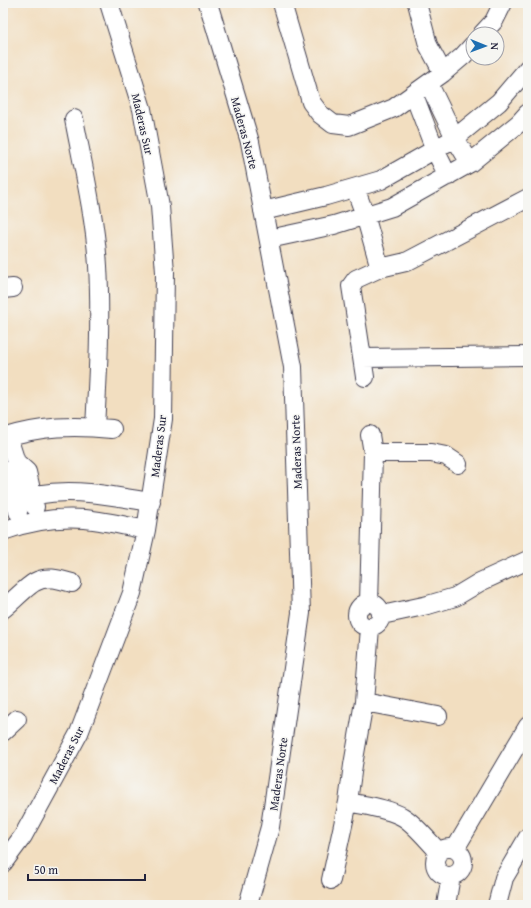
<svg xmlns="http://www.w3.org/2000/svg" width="531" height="908" font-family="'Gentium Book Plus',serif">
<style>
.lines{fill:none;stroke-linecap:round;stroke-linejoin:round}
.minor-casing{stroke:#413e4f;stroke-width:20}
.minor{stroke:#fff;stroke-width:18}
.labels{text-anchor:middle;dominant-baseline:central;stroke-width:3;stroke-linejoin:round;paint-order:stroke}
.street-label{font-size:12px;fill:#22223b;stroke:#f6f6f2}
</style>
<rect width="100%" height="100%" fill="#f6f6f2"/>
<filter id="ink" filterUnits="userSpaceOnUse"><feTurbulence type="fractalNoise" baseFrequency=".025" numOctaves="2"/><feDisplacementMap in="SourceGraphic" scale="8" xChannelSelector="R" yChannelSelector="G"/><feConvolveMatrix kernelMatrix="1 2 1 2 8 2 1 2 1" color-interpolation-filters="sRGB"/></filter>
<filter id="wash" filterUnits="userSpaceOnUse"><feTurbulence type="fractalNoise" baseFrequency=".012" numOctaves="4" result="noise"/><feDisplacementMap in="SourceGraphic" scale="16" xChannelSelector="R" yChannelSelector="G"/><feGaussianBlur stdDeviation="0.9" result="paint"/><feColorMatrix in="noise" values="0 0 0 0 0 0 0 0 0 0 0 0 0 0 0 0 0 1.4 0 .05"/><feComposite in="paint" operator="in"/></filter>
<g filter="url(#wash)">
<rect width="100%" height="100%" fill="#f2dec0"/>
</g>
<g filter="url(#ink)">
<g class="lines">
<defs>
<path id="minor" d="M208 3 250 142 293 367 301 613 270 827 248 905
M282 3 311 102 320 114 333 124 349 126 394 108 443 73 463 56 473 45
M417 3 428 45 443 73
M482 34 494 21 503 3
M429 84 455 138 470 163
M414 95 435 150 448 176
M74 119C83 166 95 217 98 266 101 319 98 374 95 427
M355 188 365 215 380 268 406 262 528 198
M263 211 326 196 381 180 455 138 499 102 528 68
M269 239 334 225 392 207 470 163 519 123 528 113
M3 289 13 288
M362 358 528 356
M365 377 351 286 356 279 380 268
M8 437 16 462 27 472 35 507
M3 438C41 426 73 425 112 429
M373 453H431L446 456 458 464
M16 462 10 477 18 512
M3 503C30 494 61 490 89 493 110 495 130 499 151 502
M3 531C29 521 57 517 85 519 105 521 126 526 146 530
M357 615a12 12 0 1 1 24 0a12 12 0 1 1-24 0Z
M369 603 373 453 370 435
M3 609C11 603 27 586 35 582 47 575 61 580 72 583
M382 615 428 605 455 597 480 582 528 560
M364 702 438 716
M3 732 17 719
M348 802C366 806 387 808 403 817 415 824 429 842 439 852
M435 862a14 14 0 1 1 28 0a14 14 0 1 1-28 0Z
M455 849 528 726
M3 863 23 836 79 733 132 593 146 530 163 419 165 272 160 206 142 109 109 3
M331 880 348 802 353 765 364 702 370 628
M446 905 451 876
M497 905 504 878 528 837"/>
</defs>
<use href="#minor" class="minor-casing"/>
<use href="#minor" class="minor"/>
</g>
</g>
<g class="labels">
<g class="street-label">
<text transform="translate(143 124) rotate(77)">Maderas Sur</text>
<text transform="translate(245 133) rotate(75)">Maderas Norte</text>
<text transform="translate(158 446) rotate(-83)">Maderas Sur</text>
<text transform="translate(296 452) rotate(-92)">Maderas Norte</text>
<text transform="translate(66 755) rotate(-63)">Maderas Sur</text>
<text transform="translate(278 774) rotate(-82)">Maderas Norte</text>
</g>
</g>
<rect width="531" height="908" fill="none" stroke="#f6f6f2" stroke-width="16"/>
<g transform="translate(485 46) rotate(91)"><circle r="19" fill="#f6f6f2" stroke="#a1a1a9"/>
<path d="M0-3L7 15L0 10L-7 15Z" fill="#1f6fb2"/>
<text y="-6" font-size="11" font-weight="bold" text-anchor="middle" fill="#22223b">N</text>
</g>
<path d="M28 874v6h117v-6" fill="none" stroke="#22223b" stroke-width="2"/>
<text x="34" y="874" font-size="12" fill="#22223b" stroke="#f6f6f2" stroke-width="3" paint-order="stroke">50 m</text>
</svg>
